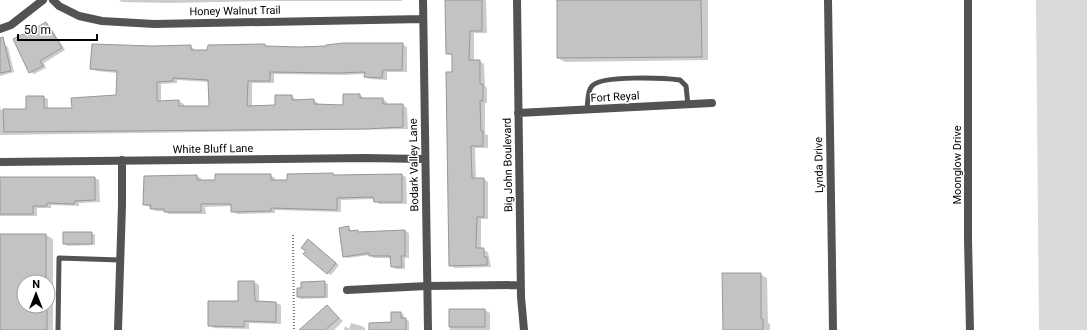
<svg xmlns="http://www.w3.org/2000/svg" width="1087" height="330" font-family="Roboto,sans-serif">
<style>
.green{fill:#dadada}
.shadow{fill:#0003;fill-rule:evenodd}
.building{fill:#c3c3c3;stroke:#979797;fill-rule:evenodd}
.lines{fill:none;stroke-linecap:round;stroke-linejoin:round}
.path{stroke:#757575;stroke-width:2;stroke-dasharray:1 2;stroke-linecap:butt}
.service{stroke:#535353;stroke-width:5}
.minor{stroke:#535353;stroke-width:8}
.labels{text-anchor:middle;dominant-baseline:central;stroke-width:3;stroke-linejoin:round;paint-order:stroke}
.street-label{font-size:11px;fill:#000;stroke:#fff}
</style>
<rect width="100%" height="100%" fill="#fff"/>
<path class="green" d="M1036 0H1087V330H1039Z"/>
<path class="shadow" d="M119 0H402V1H263L169 3 122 2Z
M446 0H486L487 33H474V61H479L484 64 485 86 487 88V103H485V134L488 135V148H475L476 179H484L488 182V219H481V249L488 252 491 267 455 268 450 265 453 73V56L447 53Z
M558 0H708V60L565 62 558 58Z
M46 23 50 26 65 50 44 63 46 68 34 74 30 72 25 36Z
M402 44 407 47V72H387V80L370 79 365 77 366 74 343 75 274 74V83H252V107L276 106V96H292L297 101 314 100 318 103V105L344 106V95H360L365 99H383L387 102V105H403L407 108 408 129 0 135V106L1 110H27L43 97 48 99V109H73L117 96 118 73 96 71 91 68 152 47 191 46 196 51H208L264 45 268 47 299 48ZM177 80 209 82 210 107H184V104L179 101 161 102V84L177 83Z
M5 45 8 47 14 72 0 76V46Z
M270 175 275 178V181H288V175H402L406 177 407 204H379L375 199 341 200V212L275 210V213L237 214 232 211V206L205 207 206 214H169L164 211H156L144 204 197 176 201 178V181Z
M0 178H95L99 180 100 202 79 203V206L51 205V208H37V216H0Z
M348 227 353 232 360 233 405 231 409 233V258H405V269H396L392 266 391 258H374L370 255 348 258 344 256Z
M92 233 95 235V245L68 246 64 244Z
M0 235H46L53 239V330H0ZM24 282H48V306H24Z
M312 243 339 265 331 275 327 273Z
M760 274 767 278 768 323 770 324V330H724Z
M239 282H254L259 285V302L276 303 281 305V324L249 323V329L214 328 209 325 239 302Z
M324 282 328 284V298L301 299 298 297Z
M327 306 343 321 334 330H304Z
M450 310H485L490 313V330H450Z
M401 313 404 315V319L409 321V330H370L392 323Z
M351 323 362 326 365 328V330H344L345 326 349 329Z"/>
<path class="building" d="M445 0H482V31H470L469 60H480V84H483V101H480L481 131H483V146H471L472 178H484V217H477L476 248H484V257H487V265L449 266 446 72H452V54H446Z
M557 0H701L702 57 557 58Z
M46 22 62 48 40 61 43 66 29 73 13 39 23 34 24 35Z
M3 37 11 71 0 73V38Z
M343 43H403L402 70H383L382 78 364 77 365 72 337 73 270 72V81H248L247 106 275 105V95H292V100L314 99V104L343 105V94H360V98H383V104H403V127L366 129 4 132 3 109H26V96H44V108H72L71 98 116 95 117 71 90 69 92 44 152 46 191 45V50H207L208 45 265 44V46L299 47 326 46V45ZM173 78 208 80 209 106H179V100L157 101V82L173 81Z
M333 173V175L402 174V202H374L373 197 337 198V210L271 208V211L231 212V204H201V212H164V209H150L151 205H143L144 176 197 175V180H215V174H271V180H287V174Z
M0 177H95V200L75 201 74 204 47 203V206H33V214H0Z
M349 226V231L358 230V232L405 230V256H401L402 267H391L390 256H369V253L343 257 339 228Z
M63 232H92V244H63Z
M0 234H46V282H24V306H47V330H0Z
M308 239 336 263 327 274 303 254 306 251 301 248Z
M722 273H761V319H763V330H723Z
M238 281H254L255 301 276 302V322L244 321V327L208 326V301H238Z
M325 281V297H297V288H301V282Z
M327 305 339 318 325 330H299Z
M449 309H485V327H449Z
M391 312H401V318H406V330H369V323L391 322Z"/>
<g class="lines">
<path class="path" d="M293 235 294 330"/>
<path class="service" d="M587 109C588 103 587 91 592 86 601 75 665 78 680 80L686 86 688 105
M58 330 59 258 120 260"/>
<path class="minor" d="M53 0 59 6 79 16 102 21 154 24 423 19
M423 0 428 330
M517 0 521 297 524 330
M828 0 833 330
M968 0V239L970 330
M0 29 11 25 43 0
M518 113 712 103
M0 162 364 158 425 159
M347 290 427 286 520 285
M118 330 122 205V160"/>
</g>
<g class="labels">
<g class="street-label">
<text transform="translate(235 11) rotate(-1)">Honey Walnut Trail</text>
<text transform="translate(615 97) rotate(-3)">Fort Reyal</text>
<text transform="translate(213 149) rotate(-1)">White Bluff Lane</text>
<text transform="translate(414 165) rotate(-91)">Bodark Valley Lane</text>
<text transform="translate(508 165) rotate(-91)">Big John Boulevard</text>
<text transform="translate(819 165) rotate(-91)">Lynda Drive</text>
<text transform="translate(957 165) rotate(-90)">Moonglow Drive</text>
</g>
</g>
<g transform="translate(36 294)"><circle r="19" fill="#ffffff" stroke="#999999"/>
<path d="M0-3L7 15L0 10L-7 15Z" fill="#000000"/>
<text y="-6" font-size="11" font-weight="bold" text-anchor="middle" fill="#000000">N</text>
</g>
<path d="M18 34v6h79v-6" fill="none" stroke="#000000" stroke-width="2"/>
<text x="24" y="34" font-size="12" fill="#000000" stroke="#ffffff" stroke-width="3" paint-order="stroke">50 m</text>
</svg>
